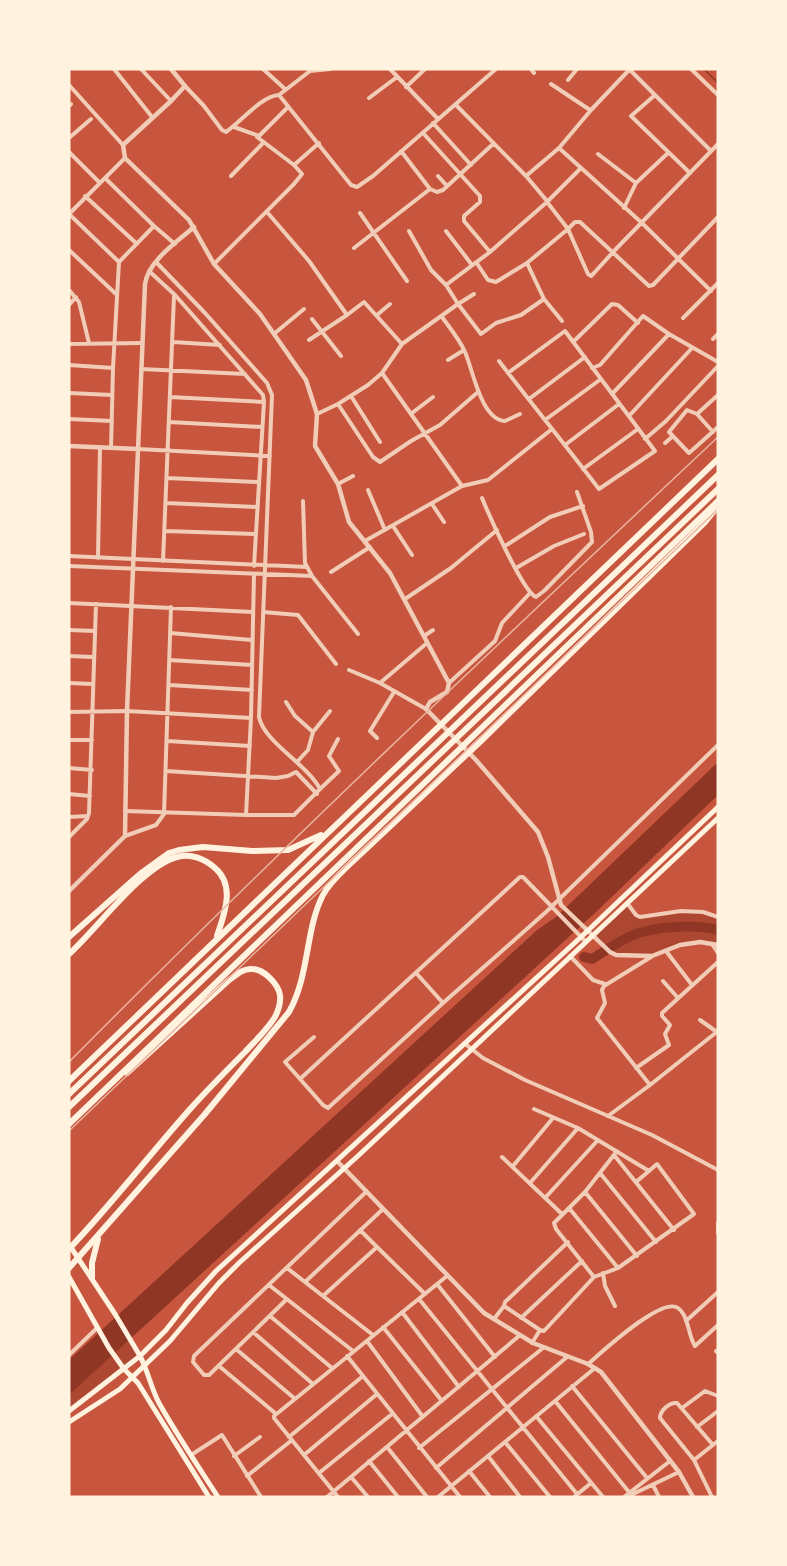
<svg xmlns="http://www.w3.org/2000/svg" width="787" height="1566" font-family="'Open Sans',sans-serif">
<style>
.green{fill:#ae4732}
.water{fill:#8f3625}
.lines{fill:none;stroke-linecap:round;stroke-linejoin:round}
.stream{stroke:#8f3625;stroke-width:1.5}
.river{stroke:#8f3625;stroke-width:10}
.minor{stroke:#f1ccb7;stroke-width:4}
.tertiary{stroke:#f1ccb7;stroke-width:4.5}
.secondary{stroke:#fff3e0;stroke-width:5}
.primary{stroke:#fff3e0;stroke-width:5}
.motorway{stroke:#fff3e0;stroke-width:6}
.tram{stroke:#e9b49f;stroke-width:1.5}
.rail{stroke:#e9b49f;stroke-width:1.5}
</style>
<rect width="100%" height="100%" fill="#c8553d"/>
<path class="green" d="M627 903 636 916C663 913 692 909 718 917V945L700 942 681 945 652 956 616 955 591 935Z
M130 1338 140 1356 69 1412V1395Z"/>
<path class="water" d="M718 762V795L596 912 69 1395V1360L537 930 556 917Z"/>
<g class="lines">
<path class="stream" d="M704 69 718 83"/>
<path class="river" d="M584 957 592 959C605 951 619 941 633 935 657 926 694 924 718 930"/>
<path class="minor" d="M114 69 152 117
M141 69 171 101
M263 69 285 89
M390 69 438 119
M531 69 534 73
M629 69 711 151
M691 69 718 95
M568 80 577 69
M551 84 590 110
M69 85 123 145
M185 86 204 106 222 130 226 132C241 122 261 96 279 95L310 71 330 69
M406 87 425 69
M279 95 351 185 357 187 373 176 496 69
M655 95 631 116 690 173
M369 98 397 77
M456 105 526 176 547 201
M69 106 71 104
M433 123 471 165
M234 127 259 136 288 107
M423 133 480 196V202L464 216V221L490 252
M69 138 91 119
M718 144 614 251 594 273 591 276 588 274 568 229 575 222H580L649 286 653 285 718 217
M559 148 642 223 711 291
M401 151 430 189
M69 152 100 183
M598 154 636 183
M294 165 319 143
M231 176 264 142
M438 176 447 186
M526 176 559 148 591 110 630 69
M105 178 154 226 175 244
M85 196 137 244
M547 202 568 229 527 263 544 299 562 321
M624 208 636 183 668 153
M267 212 309 261 347 315 364 302 402 344
M360 213 407 281
M69 214 125 158
M69 214 119 262
M409 231 431 270 446 285
M446 231 472 265
M354 248 430 189 437 192 443 190 493 144
M69 250 116 294
M156 262 205 313 267 383 272 395 259 717C264 742 307 764 320 789L294 815H246
M476 262 488 280 496 282 527 263
M214 264 294 184 302 174 294 165 257 137
M149 271 175 295 263 395 264 402 254 566
M69 290 79 302 89 343
M474 294 458 304 481 334 496 323 521 315 544 299
M69 305 76 297
M377 315 390 304
M442 317C450 328 460 340 465 352 473 370 481 420 505 421L520 414
M683 318 718 283
M312 319 341 356
M275 333 304 309
M713 339 718 334
M309 340 347 315
M173 342 220 345
M573 342 612 304 618 305 638 323
M69 344 142 343
M448 360 464 350
M499 361C532 404 566 446 599 489L655 451 565 331 508 373
M69 365 113 368
M592 368 600 365 643 316 669 334 718 362
M141 369 245 374
M382 373 462 486
M69 393 112 395
M612 394 669 334
M351 396 380 442
M170 397 264 402
M529 399 585 357
M338 404 373 457 380 462 411 441 440 425 478 392
M412 413 433 397
M317 414 338 404 368 385 382 373 402 344 458 304 446 285 490 252 547 202 581 168
M697 414 687 410 669 432 689 453 718 427
M629 416 692 348
M69 419 112 421
M545 420 601 379
M169 422 262 427
M713 432 697 414 718 395
M645 439 666 421 718 366
M665 443 673 436
M565 445 619 404
M111 448 113 368 119 262 154 226
M138 449 270 456
M583 469 638 429
M167 478 258 482
M338 484 353 476
M368 490 385 530
M482 498C489 515 523 592 536 597L544 591 592 542 591 532 577 492
M303 501 305 563 312 576 358 634
M166 503 257 507
M432 504 444 522
M393 526 412 555
M165 531 255 534
M365 541 462 486 488 480 552 429
M505 546 550 517 583 506
M69 556 307 567
M98 558 100 448
M163 561 174 296
M69 566 312 576
M516 568 554 546 584 534
M331 572 370 547
M405 599 451 568 497 530
M69 603 253 612
M263 612 298 615 336 664
M69 630 95 631
M170 633 252 640
M424 636 433 630
M69 656 93 657
M169 660 252 665
M349 670 380 683 426 709
M69 683 92 684
M380 683 427 643
M449 683 495 641 502 623 530 593
M169 685 252 690
M286 702 295 716 313 732
M69 712 127 711 251 718
M377 738 370 731 394 692
M69 740H92
M167 741 250 746
M297 762 308 750 313 732 330 711
M69 768 92 770
M166 771 276 778 288 776 296 772 317 794
M320 789 339 771 329 756 338 739
M69 794 90 796
M125 811 246 815 251 718 254 574
M69 817 88 816
M125 836 156 825 164 814 171 607
M69 837 87 819 89 813 96 604
M627 903 636 915 640 917 681 911 703 912 718 917
M712 944 718 953
M666 951 692 985
M570 956 593 980 605 984
M651 957 604 986 602 990 605 1003 597 1018 650 1085 718 1031
M417 974 443 1003
M663 981 678 998
M700 1020 717 1032
M314 1037 285 1062 323 1105 328 1108 443 1003 546 912 718 745
M464 1043 483 1058 525 1080 652 1135 718 1170
M636 1068 669 1045 665 1034 670 1025 662 1016V1013L718 962
M300 1079 520 877H523L585 941
M534 1109 578 1128 649 1171 636 1182
M608 1116 650 1085
M614 1155 674 1230
M502 1157 562 1214
M513 1166 553 1118
M600 1173 656 1242
M530 1183 578 1128
M585 1192 637 1256
M545 1198 598 1140
M569 1208 618 1268
M718 1223V1233
M360 1230 377 1247
M287 1268 373 1335
M603 1273 605 1286 615 1306
M594 1277 556 1229 554 1223 585 1192 617 1151
M305 1282 383 1209
M437 1284 495 1357
M269 1285 353 1351
M323 1296 377 1247 425 1294
M287 1299 209 1375H204L193 1362 194 1356 366 1192
M419 1299 577 1494
M504 1306 540 1330 544 1331 594 1277 618 1268 694 1214 657 1164 649 1171
M402 1312 459 1387
M270 1316 332 1368
M521 1318 582 1261
M494 1319 504 1306 505 1302 568 1242
M686 1321 718 1292
M383 1327 442 1401
M253 1332 313 1384
M367 1341 423 1417
M532 1343 540 1330
M236 1349 294 1398
M718 1350 716 1351 718 1353
M69 1355 97 1328
M347 1356 460 1497
M588 1364C602 1352 662 1296 678 1308 689 1316 688 1336 695 1346L718 1325
M219 1366 275 1413
M572 1386 647 1478
M555 1401 633 1497
M682 1408 705 1391 718 1396
M536 1416 603 1497
M697 1427 718 1411
M289 1437 363 1376
M505 1442 550 1497
M387 1447 427 1497
M419 1448 543 1348
M191 1455 222 1435 261 1497
M304 1455 377 1394
M234 1456 260 1437
M488 1456 520 1497
M694 1460 718 1441
M369 1461 398 1497
M436 1468 567 1357
M469 1471 490 1497
M319 1473 392 1414
M247 1476 292 1440
M351 1477 368 1497
M653 1485 659 1497
M631 1495 679 1472
M327 1497 519 1336
M338 1497 274 1418V1416L447 1276
M438 1497 595 1368
M574 1497 591 1483
M624 1497 670 1461
M712 1497 694 1460 660 1418C660 1411 669 1402 677 1403L713 1445"/>
<path class="tertiary" d="M171 69 185 86 171 101 123 145 125 158 189 220 214 264 260 314 306 380 317 414 315 446 338 484 349 522 390 573 449 683 447 692 430 702 426 709 476 760 538 832 548 857 561 905 610 952 616 955 652 956 680 945 700 942 718 945
M69 446 138 449
M69 891 125 836 127 711 145 284C148 261 177 242 194 227
M337 1161 484 1313 533 1343 588 1364 601 1372 679 1472 693 1497"/>
<path class="secondary" d="M70 1246 115 1314 140 1356
M69 1277 109 1348 124 1369"/>
<path class="primary" d="M140 1356C148 1371 151 1388 159 1403 177 1435 198 1466 218 1497
M124 1369 138 1383 209 1497
M69 1411 140 1356 166 1330 187 1303 216 1271 238 1251 581 937 718 807
M69 1422 120 1389 170 1341 219 1283 239 1263 359 1155 718 818"/>
<path class="motorway" d="M69 937 140 874 169 853 179 850 203 847 252 851 288 850 321 835
M69 954C97 929 142 866 177 857 191 853 205 859 215 868 236 886 224 915 217 936
M69 1081 718 459
M69 1094 718 475
M69 1107 718 489
M69 1124 718 501
M69 1249C112 1204 150 1154 191 1108 209 1088 227 1070 245 1052 255 1041 267 1030 275 1017 278 1011 281 1003 280 995 278 984 264 969 252 969 243 968 235 976 228 981L127 1073
M69 1268 205 1114 289 1012C310 974 305 930 323 895 330 882 341 873 351 863L481 741 705 522 718 506
M92 1278V1263L98 1239"/>
<path class="tram" d="M69 1131 718 509"/>
<path class="rail" d="M69 1062C280 849 499 643 718 437"/>
</g>
<rect width="787" height="1566" fill="none" stroke="#fff3e0" stroke-width="141"/>
</svg>
